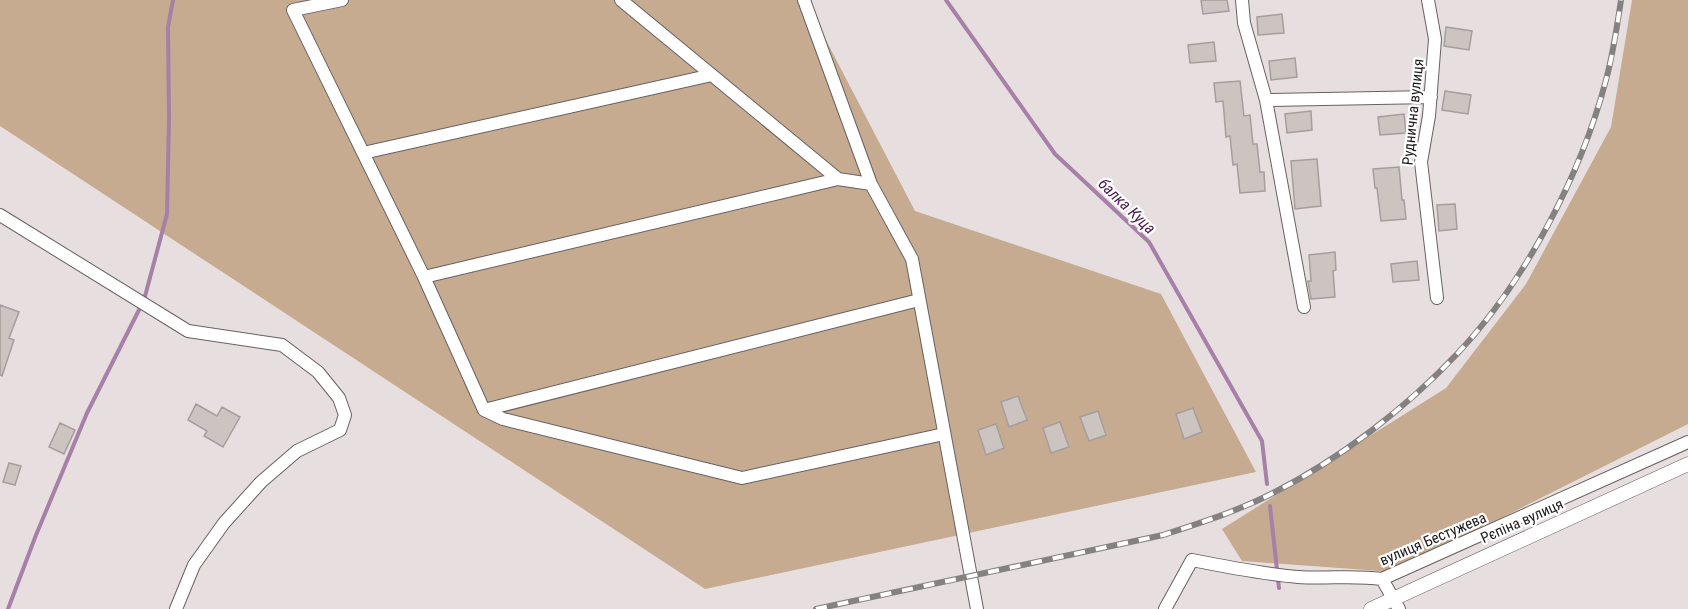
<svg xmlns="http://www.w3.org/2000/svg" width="1688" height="609" font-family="'Roboto Condensed',sans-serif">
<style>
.green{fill:#c6ab90}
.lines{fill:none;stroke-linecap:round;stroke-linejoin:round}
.stream{stroke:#a680a7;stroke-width:4}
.building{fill:#cbc4c1;stroke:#a59e9c;stroke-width:1.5}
.minor-casing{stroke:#686161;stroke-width:14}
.tertiary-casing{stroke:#686161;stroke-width:15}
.minor{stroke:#fff;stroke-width:12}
.tertiary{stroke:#fff;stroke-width:14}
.rail-casing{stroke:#868181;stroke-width:6}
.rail{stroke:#fff;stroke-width:4;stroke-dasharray:11;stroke-linecap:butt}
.labels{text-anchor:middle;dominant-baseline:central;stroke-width:4.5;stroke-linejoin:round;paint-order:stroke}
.street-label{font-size:15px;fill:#1e1c1c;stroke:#fff}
.water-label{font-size:16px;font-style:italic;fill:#4b1b4d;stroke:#fff}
</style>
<rect width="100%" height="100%" fill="#e7dfdf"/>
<path class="green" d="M0 0H805L915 211 1161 294 1256 472 705 589 0 126Z
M1632 0H1688V424L1394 572 1242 561 1222 529 1446 388 1526 284 1611 127Z"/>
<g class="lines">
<path class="stream" d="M946 0 1055 154 1149 242 1262 441 1267 484
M1270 506 1279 588
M8 609 36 535 87 413 144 300 167 214 169 118 168 27 173 0"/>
</g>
<path class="building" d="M1201 0H1227L1229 11 1203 14Z
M1282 14 1284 33 1258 35 1257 17Z
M1446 27 1472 31 1469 50 1444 46Z
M1214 42 1216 61 1190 63 1188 45Z
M1295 58 1297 77 1271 80 1269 61Z
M1240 81 1244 116 1250 115 1253 144H1257L1260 172H1264L1265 191 1240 193 1237 164 1233 165 1230 136 1226 137 1223 101 1216 102 1214 83Z
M1445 91 1471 95 1468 114 1442 110Z
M1311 111 1312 130 1287 133 1285 114Z
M1404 114 1406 133 1380 135 1378 117Z
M1317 159 1321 206 1295 209 1291 161Z
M1399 167 1402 200H1404L1406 219 1381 221 1377 188H1375L1373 169Z
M1455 204 1457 229 1439 231 1437 205Z
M1335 252 1336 270 1333 271 1335 297 1311 299 1308 281H1311L1309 255Z
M1417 261 1419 280 1393 282 1391 264Z
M0 305 19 312 9 338 14 340 2 376 0 375Z
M1018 396 1027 420 1009 427 1001 402Z
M196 404 217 416 222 407 240 417 223 447 204 436 207 431 188 420Z
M1193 408 1202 432 1184 439 1176 414Z
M1098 411 1106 435 1089 441 1080 417Z
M1060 422 1069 447 1051 453 1043 428Z
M60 423 75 430 64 454 49 447Z
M996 424 1004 448 986 455 978 430Z
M9 463 21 466 15 485 3 482Z"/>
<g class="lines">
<defs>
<path id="minor" d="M342 0 293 10 424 277 838 179 871 184
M621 0 838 179
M804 0 871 184 912 259 977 609
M1242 0 1244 23 1266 100 1431 97
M1428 0 1435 39 1429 116 1421 162 1437 298
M1266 100 1304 307
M363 153 712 75
M0 215 188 331 282 345 318 372 339 398 345 415 340 430 297 451 261 482 224 523 194 565 176 609
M424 277 484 410 503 419 742 478 944 434
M484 410 919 300
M1382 579 1399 609
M1165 609 1192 560C1227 567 1263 574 1298 577 1326 579 1354 575 1382 579L1688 442"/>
<path id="tertiary" d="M1371 609 1688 464"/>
</defs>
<use href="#minor" class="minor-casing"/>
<use href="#tertiary" class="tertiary-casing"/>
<use href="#minor" class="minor"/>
<use href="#tertiary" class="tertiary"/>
<defs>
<path id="rail" d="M816 609 1163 535C1200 523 1238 511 1273 493 1340 459 1406 408 1457 354 1525 282 1581 175 1606 80 1613 54 1617 27 1621 0"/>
</defs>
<use href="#rail" class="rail-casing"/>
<use href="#rail" class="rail"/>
</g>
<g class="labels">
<g class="street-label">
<text transform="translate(1413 112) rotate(-84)">Руднична вулиця</text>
<text transform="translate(1522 521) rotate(-24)">Рєпіна вулиця</text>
<text transform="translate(1433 539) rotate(-23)">вулиця Бестужева</text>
</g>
<g class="water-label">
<text transform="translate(1127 206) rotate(44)">балка Куца</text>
</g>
</g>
</svg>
